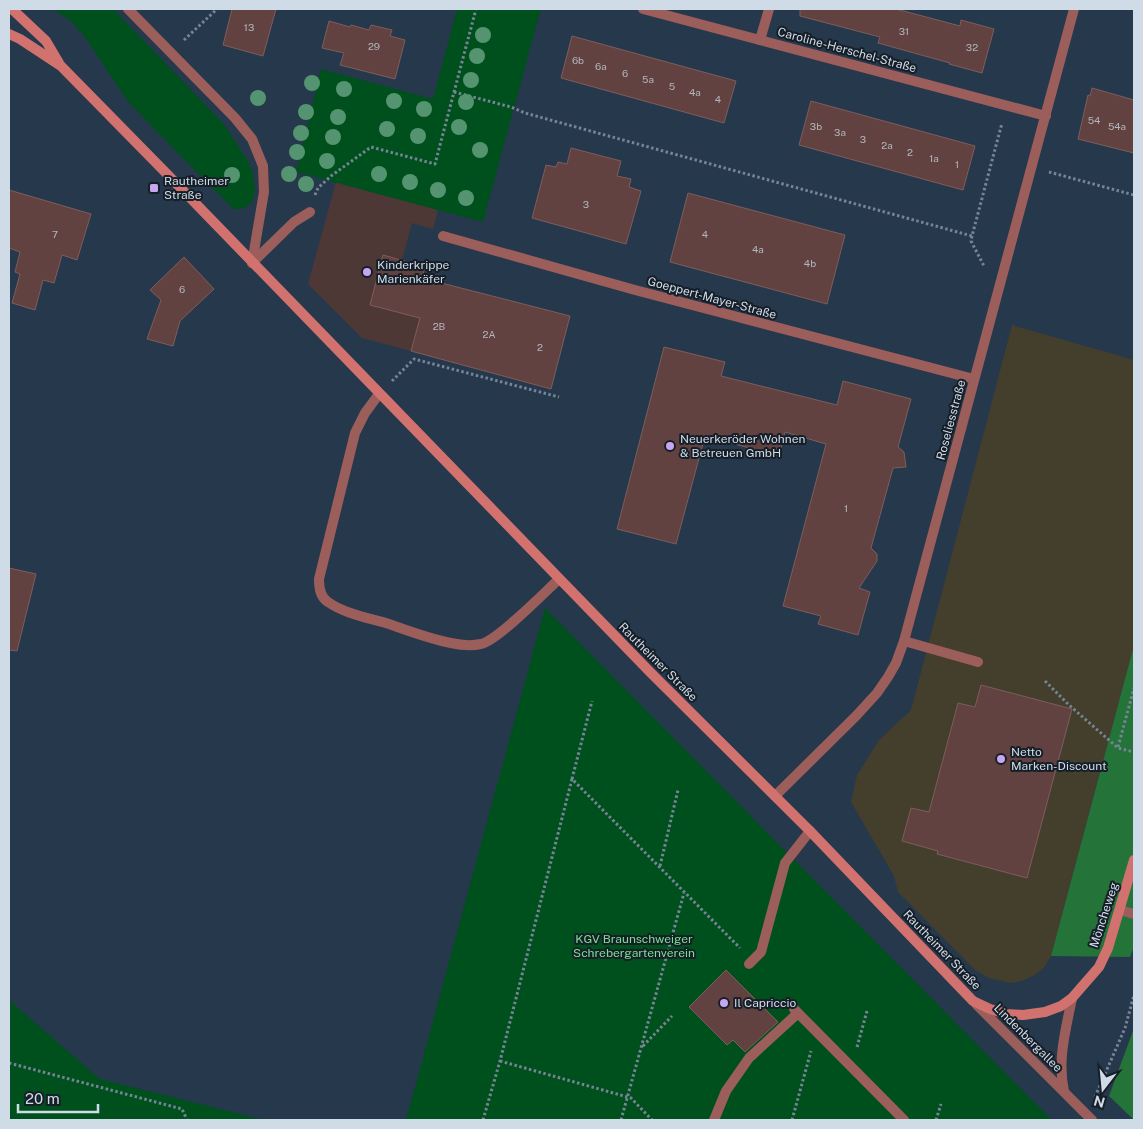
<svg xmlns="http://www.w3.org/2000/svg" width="1143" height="1129" font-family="'Public Sans',sans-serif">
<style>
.commercial{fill:#443e2c}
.education{fill:#4d3836}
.green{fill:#00501e}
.forest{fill:#247339}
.building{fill:#614241;stroke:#7e5d5c}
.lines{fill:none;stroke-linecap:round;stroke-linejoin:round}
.path{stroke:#768495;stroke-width:3;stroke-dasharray:2.5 2.5;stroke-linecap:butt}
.service{stroke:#9b5e5b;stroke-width:10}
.minor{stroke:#9b5e5b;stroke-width:10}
.secondary{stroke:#d2726f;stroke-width:10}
.tree{fill:#559471}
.poi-dot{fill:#c6a6f0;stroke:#161f28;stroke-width:2}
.labels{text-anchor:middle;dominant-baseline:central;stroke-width:4;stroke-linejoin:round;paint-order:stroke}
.number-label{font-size:10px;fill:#b4b5be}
.street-label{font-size:12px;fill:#d0dbe8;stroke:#161f28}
.poi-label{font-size:12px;fill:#d0dbe8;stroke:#161f28;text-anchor:start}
.park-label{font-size:12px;fill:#7be08f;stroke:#161f28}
</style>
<rect width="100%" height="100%" fill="#26384c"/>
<path class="commercial" d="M1012 325 1134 360V645L1051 956 1044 968 1033 976 1022 981 1010 983 989 978 975 970 898 892 894 876 851 802 857 775 879 740 911 710Z"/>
<path class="education" d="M336 182 438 210 433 229 412 223 402 260 425 267 422 277 431 280 411 351 362 338 308 284Z"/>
<path class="green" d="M53 9H113L224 124 249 163C257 181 261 211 233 209L132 106 124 96 87 40 72 22Z
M457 9H541L483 222 296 172 321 69 433 99Z
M545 608 1052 1120H406Z
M9 1000 100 1079 265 1120H9Z"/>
<path class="forest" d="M1134 645V947L1130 957 1051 956Z
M1134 1028V1120L1109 1096Z"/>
<path class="building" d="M232 9H276L263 56 223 45Z
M800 9H896L960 26 961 20 994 29 982 73 949 64 950 63 878 43 880 37 800 16Z
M329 21 350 27 351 25 369 30 371 25 392 30 390 36 405 40 395 79 340 65 344 53 322 48Z
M572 36 736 81 724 123 561 78Z
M1092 88 1134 100V153L1078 139 1088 95 1090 96Z
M811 101 975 146 963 190 799 145Z
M571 148 621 161 617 176 631 179 629 187 641 191 626 244 532 218 546 165 556 167 558 162 567 164Z
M9 190 91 214 77 260 62 255 54 283 43 280 35 310 12 303 20 274 15 272 20 252 9 248Z
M688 193 845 235 827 304 670 262Z
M383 255 425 267 422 278 570 316 551 389 411 351 420 318 370 305Z
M184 257 214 289 180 321 173 346 147 339 161 300 150 290Z
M664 347 725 362 721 376 837 405 843 381 911 399 898 447 904 452 906 467 893 468 871 548 877 554V561L859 588 870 592 858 635 818 624 821 616 783 606 826 444 785 432 779 456 705 436 676 544 617 529Z
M9 568 36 574 17 651 9 650Z
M981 685 1072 709 1027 878 937 854 938 851 902 841 911 808 929 812 958 703 975 707Z
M726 970 778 1022 745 1052 733 1040 727 1045 689 1007Z"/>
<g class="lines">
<path class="path" d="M184 40 217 9
M454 92 511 107 525 113 972 236 1002 123
M1049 172 1134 195
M315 195 318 188 331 176 371 147 435 164 476 9
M972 236 971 241 984 266V267
M392 381 414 359 559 397
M1045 681 1069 705 1118 748 1134 752
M1118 747 1134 688
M572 779 592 701
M660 866 678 790
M643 1046 672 1016
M857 1047 867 1011
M500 1061 631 1098 652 1120
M9 1063 182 1109 187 1120
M1095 1097 1125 1028 1134 995
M483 1120 500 1061 572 779 740 948
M621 1120 684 893
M792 1120 811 1051
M936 1120 941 1104"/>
<path class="service" d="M760 40 769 9
M252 263 294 222 310 212
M379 394 365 413 355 433 319 579C319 588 320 597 328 602 345 614 369 618 389 624 409 631 430 639 451 643 460 645 471 646 481 644 498 640 544 593 559 579
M904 641 978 662
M1120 910 1134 914
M749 964 761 952 785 863 810 831
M794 1009 904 1120
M714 1120 726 1091 749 1058 798 1013"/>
<path class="minor" d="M128 9 235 118 252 139 263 166 264 192 252 263
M643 9 1046 116
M443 236 635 290 974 379
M775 796 856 716 877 693 888 677 896 663 904 641 1074 9
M976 1004 1092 1120
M1064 1091C1057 1060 1066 1029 1072 998"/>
<path class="secondary" d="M12 9 46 41 59 63
M9 34 20 39 61 66 168 175 650 672 810 831 973 1001 990 1009 1007 1014 1023 1015 1045 1012 1061 1006 1072 998 1099 967 1108 948 1134 860"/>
</g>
<g class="tree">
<circle cx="483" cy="35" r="8"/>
<circle cx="477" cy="56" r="8"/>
<circle cx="471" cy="80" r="8"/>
<circle cx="312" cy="83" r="8"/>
<circle cx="344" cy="89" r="8"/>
<circle cx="258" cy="98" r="8"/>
<circle cx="394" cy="101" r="8"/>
<circle cx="466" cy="102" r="8"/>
<circle cx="424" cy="109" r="8"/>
<circle cx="306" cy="112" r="8"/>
<circle cx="338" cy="117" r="8"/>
<circle cx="459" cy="127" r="8"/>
<circle cx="387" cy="129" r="8"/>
<circle cx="301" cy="133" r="8"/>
<circle cx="418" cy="136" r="8"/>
<circle cx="333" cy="137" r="8"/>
<circle cx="480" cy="150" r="8"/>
<circle cx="297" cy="152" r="8"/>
<circle cx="327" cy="161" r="8"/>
<circle cx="289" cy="174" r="8"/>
<circle cx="379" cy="174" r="8"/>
<circle cx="232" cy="175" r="8"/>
<circle cx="410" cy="182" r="8"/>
<circle cx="306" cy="184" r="8"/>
<circle cx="438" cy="190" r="8"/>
<circle cx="466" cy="198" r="8"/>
</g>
<g class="poi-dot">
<rect x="149" y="183" width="10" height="10" rx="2.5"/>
<circle cx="367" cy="272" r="5"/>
<circle cx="670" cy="446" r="5"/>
<circle cx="1001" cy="759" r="5"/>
<circle cx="724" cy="1003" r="5"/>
</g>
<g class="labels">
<g class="number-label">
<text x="249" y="27">13</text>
<text x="904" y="31">31</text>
<text x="374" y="46">29</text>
<text x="972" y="47">32</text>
<text x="578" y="60">6b</text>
<text x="601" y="66">6a</text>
<text x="625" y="73">6</text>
<text x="648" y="79">5a</text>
<text x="672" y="86">5</text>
<text x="695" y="92">4a</text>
<text x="718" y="99">4</text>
<text x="1094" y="120">54</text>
<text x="816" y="126">3b</text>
<text x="1117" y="126">54a</text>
<text x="840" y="132">3a</text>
<text x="863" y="139">3</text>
<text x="887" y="145">2a</text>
<text x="910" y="152">2</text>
<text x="934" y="158">1a</text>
<text x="957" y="164">1</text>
<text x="586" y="204">3</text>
<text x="55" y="234">7</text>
<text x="705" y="234">4</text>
<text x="758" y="249">4a</text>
<text x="810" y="263">4b</text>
<text x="182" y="289">6</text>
<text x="439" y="326">2B</text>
<text x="489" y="334">2A</text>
<text x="540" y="347">2</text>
<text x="846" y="508">1</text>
</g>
<g class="street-label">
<text transform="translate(847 50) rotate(15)">Caroline-Herschel-Straße</text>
<text transform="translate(712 298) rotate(15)">Goeppert-Mayer-Straße</text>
<text transform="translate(951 420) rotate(-75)">Roseliesstraße</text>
<text transform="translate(658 662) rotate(45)">Rautheimer Straße</text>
<text transform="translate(1104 915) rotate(-72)">Möncheweg</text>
<text transform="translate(942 950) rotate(46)">Rautheimer Straße</text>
<text transform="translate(1028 1038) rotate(45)">Lindenbergallee</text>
</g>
<g class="poi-label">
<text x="164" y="181">Rautheimer<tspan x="164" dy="14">Straße</tspan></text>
<text x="377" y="265">Kinderkrippe<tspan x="377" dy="14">Marienkäfer</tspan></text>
<text x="680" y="439">Neuerkeröder Wohnen<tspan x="680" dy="14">&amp; Betreuen GmbH</tspan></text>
<text x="1011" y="752">Netto<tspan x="1011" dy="14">Marken-Discount</tspan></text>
<text x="734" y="1003">Il Capriccio</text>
</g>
<g class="park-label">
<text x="634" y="939">KGV Braunschweiger<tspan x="634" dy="14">Schrebergartenverein</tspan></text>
</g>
</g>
<rect width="1143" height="1129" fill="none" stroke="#d0dbe8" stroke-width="20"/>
<g transform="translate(1103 1089) rotate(196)" stroke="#161f28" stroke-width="4" paint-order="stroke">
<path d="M0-4L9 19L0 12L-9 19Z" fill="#d0dbe8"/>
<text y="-8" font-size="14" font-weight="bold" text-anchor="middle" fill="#d0dbe8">N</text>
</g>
<path d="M18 1104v8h80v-8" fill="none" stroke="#d0dbe8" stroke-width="2.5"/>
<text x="25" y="1104" font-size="15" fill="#d0dbe8" stroke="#161f28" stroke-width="4" paint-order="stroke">20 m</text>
</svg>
